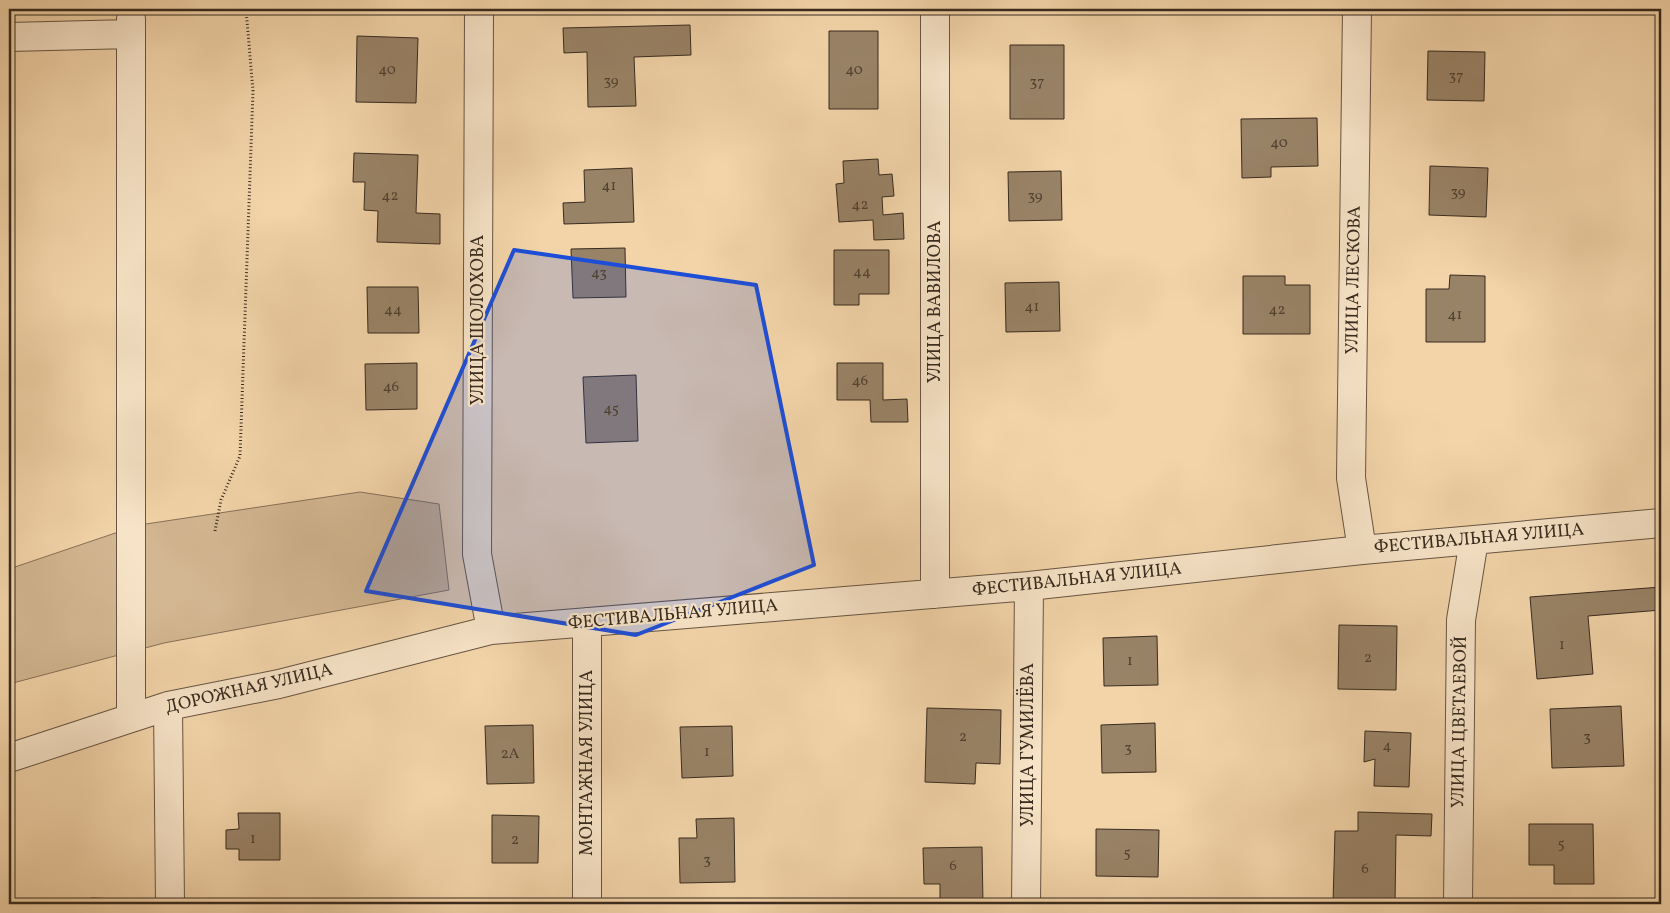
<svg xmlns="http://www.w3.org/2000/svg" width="1670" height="913" font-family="Vollkorn,serif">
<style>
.green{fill:#d3b792;stroke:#867158}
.building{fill:#998367;stroke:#382b1f}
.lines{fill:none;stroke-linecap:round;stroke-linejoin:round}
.minor-casing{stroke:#675542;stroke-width:30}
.path{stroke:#382b1f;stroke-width:3;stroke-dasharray:1 2.5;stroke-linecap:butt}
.minor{stroke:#f7e3c7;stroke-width:28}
.marked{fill:#1d4ed8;fill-opacity:0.2;stroke:#1d4ed8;stroke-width:4;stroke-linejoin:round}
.labels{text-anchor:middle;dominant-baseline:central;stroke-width:4.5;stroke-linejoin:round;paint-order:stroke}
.number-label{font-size:15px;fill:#504131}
.street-label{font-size:18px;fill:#382b1f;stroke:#f7e3c7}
</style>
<rect width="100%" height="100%" fill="#f3d4a9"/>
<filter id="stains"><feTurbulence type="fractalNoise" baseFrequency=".004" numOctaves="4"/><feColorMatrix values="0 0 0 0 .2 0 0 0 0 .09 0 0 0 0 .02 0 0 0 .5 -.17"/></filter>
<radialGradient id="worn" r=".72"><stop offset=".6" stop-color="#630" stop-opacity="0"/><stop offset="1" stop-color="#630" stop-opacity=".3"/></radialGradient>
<path class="green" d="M360 492 439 504 449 590 164 643 9 684V569L139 525Z"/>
<path class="building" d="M690 25 691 55 634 57 636 106 588 107 587 52 564 53 563 28Z
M829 31H878V109H829Z
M357 36 418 38 416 103 356 102Z
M1010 45H1064V119H1010Z
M1428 51 1485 52 1484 101 1427 100Z
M1317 118 1318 166 1271 167V177L1242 178 1241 119Z
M354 153 418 155 416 213 440 214V244L377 242 378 211 364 210 365 182H353Z
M878 159 879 175 892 174 894 196 882 197 883 215 903 213 904 239 874 240 873 220 839 222 836 184 844 183 843 161Z
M1430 166 1488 168 1486 217 1429 215Z
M632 168 634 222 564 224 563 203 585 202 584 170Z
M1061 171 1062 220 1009 221 1008 172Z
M625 248 626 297 573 298 571 249Z
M834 250H889V294H859V305H834Z
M1450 275 1485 276V342H1426V289H1449Z
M1243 276H1285V285H1310V334H1243Z
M1059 282 1060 331 1006 332 1005 283Z
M367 287H418L419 333H368Z
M417 363V409L366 410 365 364Z
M837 363H883V400L907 399 908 422H871L870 400H837Z
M636 375 638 441 586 443 583 377Z
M1661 587V610L1588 616 1593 674 1537 679 1530 597Z
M1339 625 1397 626 1396 690 1338 689Z
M1157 636 1158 685 1104 686 1103 638Z
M1621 706 1624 766 1552 768 1550 709Z
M927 708 1001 710 1000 764 976 763 975 784 925 782Z
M1155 723 1156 772 1102 773 1101 725Z
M533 725 534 783 487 784 485 726Z
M732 726 733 776 682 778 680 727Z
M1365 731 1411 733 1409 787 1374 786 1375 759 1364 762Z
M1358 812 1432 814 1431 836 1396 835 1395 904 1333 903 1335 831H1358Z
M238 813H280V860H239V849H226V830L239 829Z
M492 815 539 816 538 863H492Z
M734 818 735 882 680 883 679 838H697L696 819Z
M1529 824H1593L1594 884H1554V865H1529Z
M1096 829 1159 830 1158 877 1096 876Z
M982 847 983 904H940V884H924L923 848Z
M91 898 141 900V904H91Z"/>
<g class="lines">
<defs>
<path id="minor" d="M479 9 477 554 491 630
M935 9V594
M1357 9 1351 478 1362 550
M9 37 131 34
M587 622V904
M168 706 170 904
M131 718V19
M9 758 168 706 279 684 491 630 1029 586 1362 550 1661 523
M1026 904 1029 586
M1458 904 1461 620 1474 540"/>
</defs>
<use href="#minor" class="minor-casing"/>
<path class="path" d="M215 531 221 500 240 456 253 91 246 9"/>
<use href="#minor" class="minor"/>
</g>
<path class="marked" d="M514 250 756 285 814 565 636 635 366 591Z"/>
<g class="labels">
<g class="number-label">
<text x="387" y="70">40</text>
<text x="854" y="70">40</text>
<text x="1456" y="76">37</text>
<text x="611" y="81">39</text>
<text x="1037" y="82">37</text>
<text x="1279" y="143">40</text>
<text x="609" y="186">41</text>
<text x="1458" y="192">39</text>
<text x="390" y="196">42</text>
<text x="1035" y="196">39</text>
<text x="860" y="205">42</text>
<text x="862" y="272">44</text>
<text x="599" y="273">43</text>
<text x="1032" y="307">41</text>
<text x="393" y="310">44</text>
<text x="1277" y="310">42</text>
<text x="1455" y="315">41</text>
<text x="860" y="381">46</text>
<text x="391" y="387">46</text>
<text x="611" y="409">45</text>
<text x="1562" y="645">1</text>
<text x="1368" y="658">2</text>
<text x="1130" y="661">1</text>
<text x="963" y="737">2</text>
<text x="1587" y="737">3</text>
<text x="1387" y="746">4</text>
<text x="1128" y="748">3</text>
<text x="707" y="752">1</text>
<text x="510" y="754">2А</text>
<text x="253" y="839">1</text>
<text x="515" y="840">2</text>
<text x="1561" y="844">5</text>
<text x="1127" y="853">5</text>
<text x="707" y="860">3</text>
<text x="953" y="866">6</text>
<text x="1365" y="869">6</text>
</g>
<g class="street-label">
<text transform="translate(1354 280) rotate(-89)">УЛИЦА ЛЕСКОВА</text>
<text transform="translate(935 302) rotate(-90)">УЛИЦА ВАВИЛОВА</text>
<text transform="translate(478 320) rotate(-90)">УЛИЦА ШОЛОХОВА</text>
<text transform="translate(1479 539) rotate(-5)">ФЕСТИВАЛЬНАЯ УЛИЦА</text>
<text transform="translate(1077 580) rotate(-6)">ФЕСТИВАЛЬНАЯ УЛИЦА</text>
<text transform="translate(673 615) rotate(-5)">ФЕСТИВАЛЬНАЯ УЛИЦА</text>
<text transform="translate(249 689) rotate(-13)">ДОРОЖНАЯ УЛИЦА</text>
<text transform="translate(1460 722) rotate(-89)">УЛИЦА ЦВЕТАЕВОЙ</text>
<text transform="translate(1028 745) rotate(-90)">УЛИЦА ГУМИЛЁВА</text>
<text transform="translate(587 763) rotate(-90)">МОНТАЖНАЯ УЛИЦА</text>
</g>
</g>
<rect width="1670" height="913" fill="none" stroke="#f3d4a9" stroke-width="30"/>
<rect x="10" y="10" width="1650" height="893" fill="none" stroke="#382b1f" stroke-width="2.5"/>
<rect x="15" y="15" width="1640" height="883" fill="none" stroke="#382b1f"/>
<rect width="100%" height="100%" filter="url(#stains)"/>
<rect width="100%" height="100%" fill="url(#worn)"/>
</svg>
